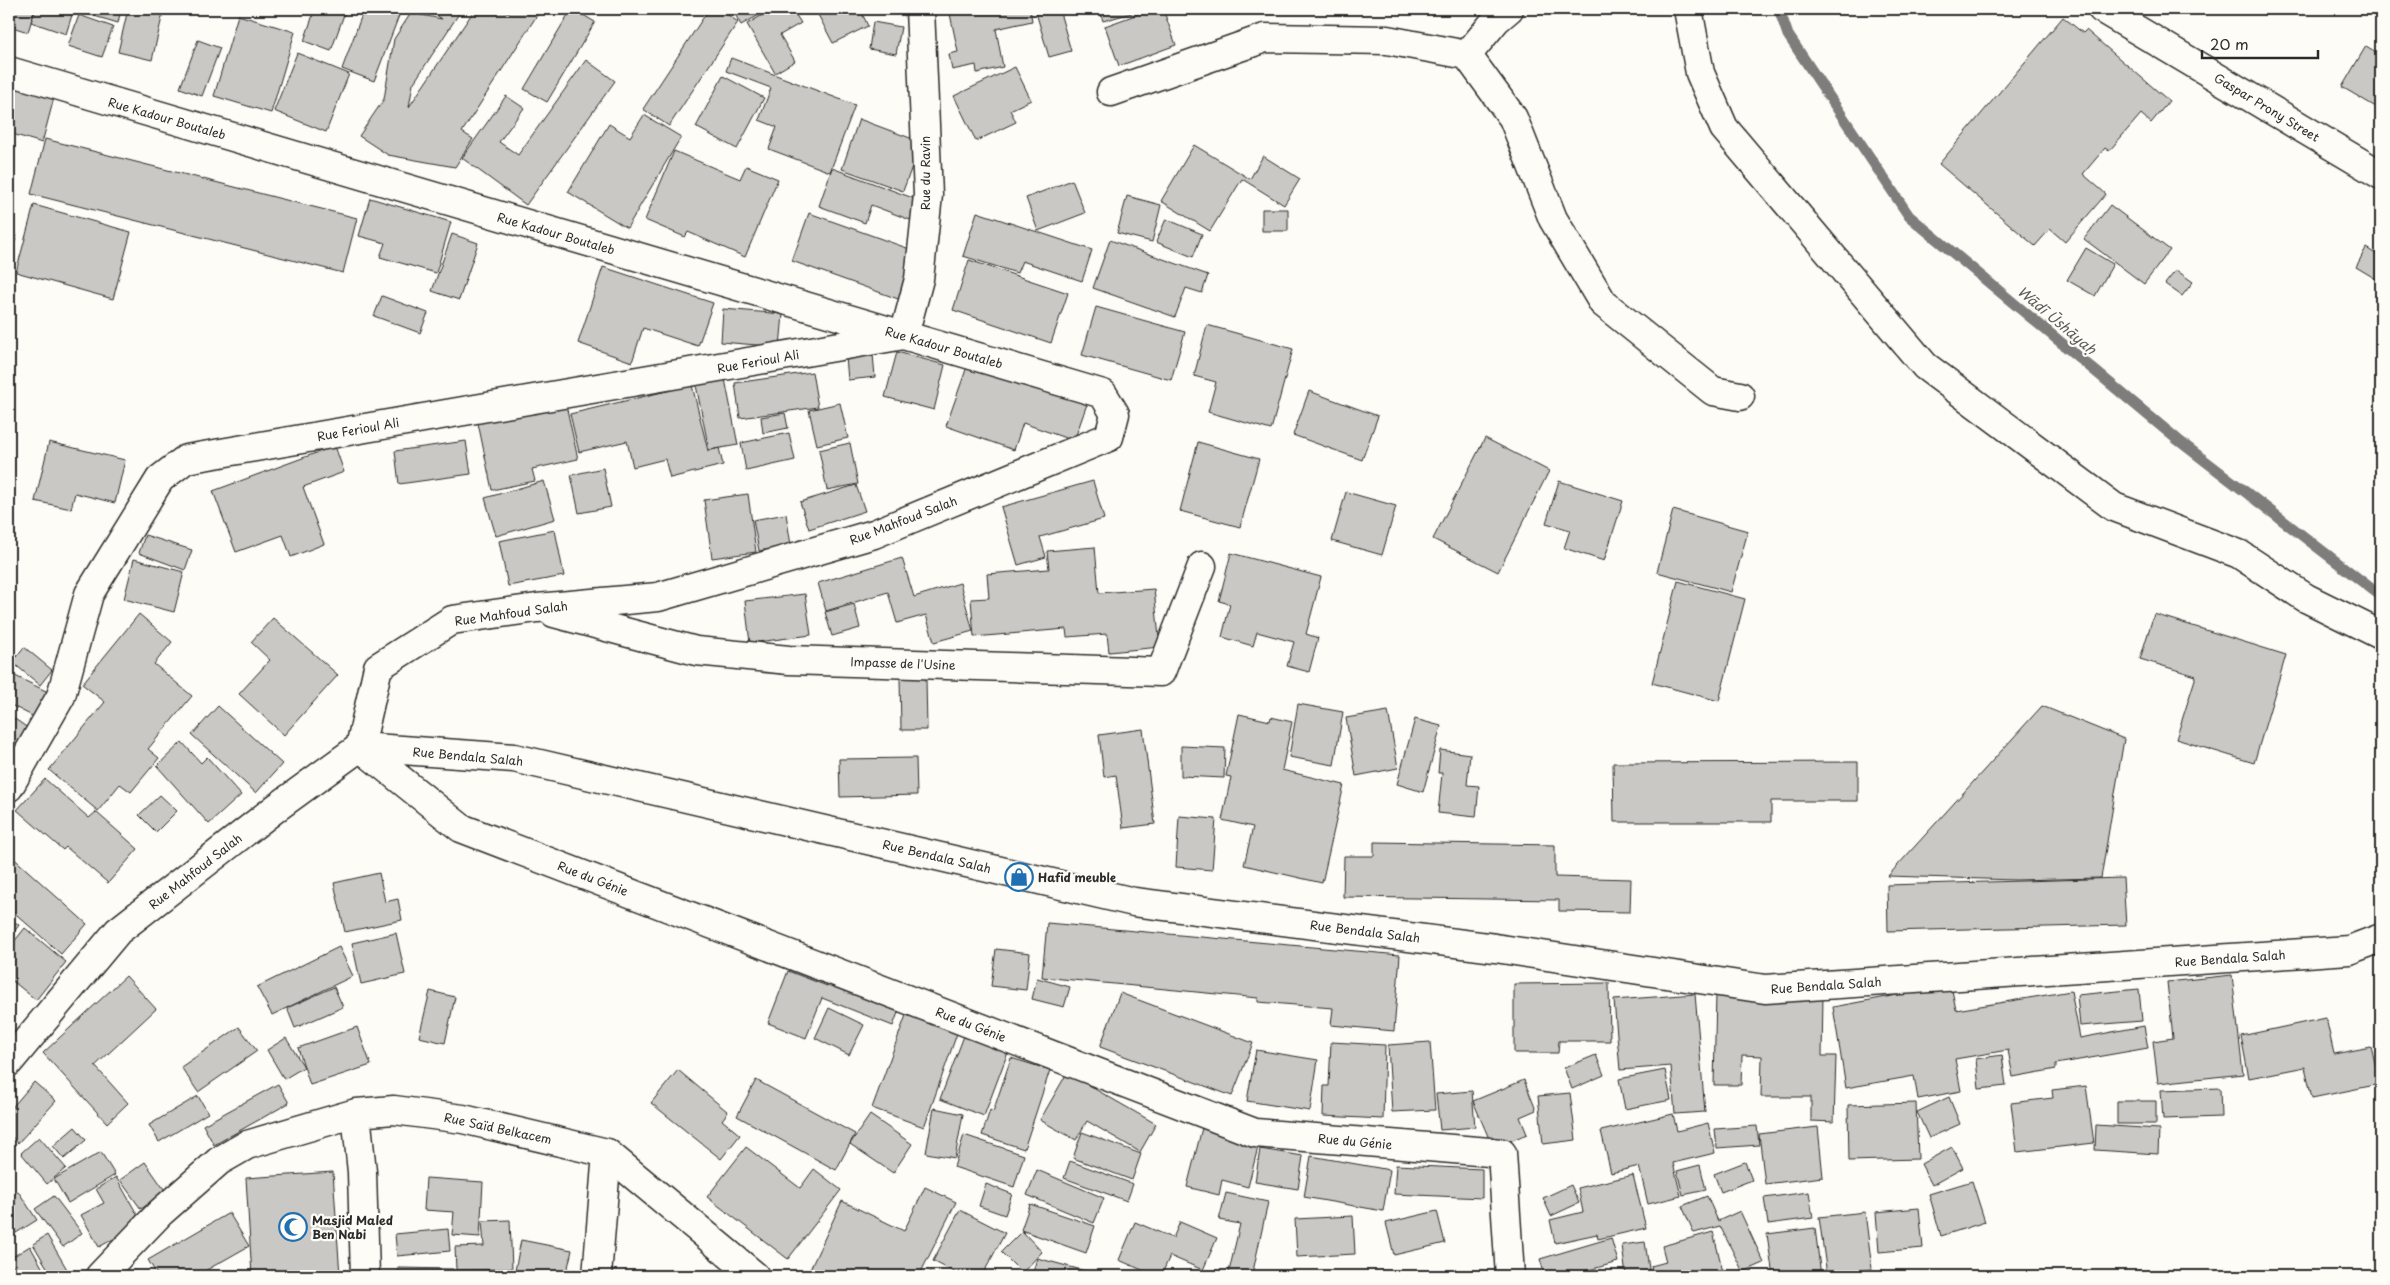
<svg xmlns="http://www.w3.org/2000/svg" width="2390" height="1285" font-family="'Playpen Sans',sans-serif">
<style>
.lines{fill:none;stroke-linecap:round;stroke-linejoin:round}
.stream{stroke:#7e7d7b;stroke-width:11}
.building{fill:#c9c8c4;stroke:#2b2b2b}
.minor-casing{stroke:#2b2b2b;stroke-width:31}
.tertiary-casing{stroke:#2b2b2b;stroke-width:31}
.minor{stroke:#fdfcf7;stroke-width:28}
.tertiary{stroke:#fdfcf7;stroke-width:28}
.labels{text-anchor:middle;dominant-baseline:central;stroke-width:4.5;stroke-linejoin:round;paint-order:stroke}
.street-label{font-size:12px;fill:#2b2b2b;stroke:#fdfcf7}
.poi-label{font-size:12px;font-weight:bold;fill:#2b2b2b;stroke:#fdfcf7;text-anchor:start}
.water-label{font-size:14px;font-style:italic;fill:#5b5b5a;stroke:#fdfcf7}
</style>
<rect width="100%" height="100%" fill="#fdfcf7"/>
<filter id="ink" filterUnits="userSpaceOnUse"><feTurbulence type="fractalNoise" baseFrequency=".02" numOctaves="2"/><feDisplacementMap in="SourceGraphic" scale="10" xChannelSelector="R" yChannelSelector="G"/><feConvolveMatrix kernelMatrix="1 2 1 2 8 2 1 2 1" color-interpolation-filters="sRGB"/></filter>
<g filter="url(#ink)">
<g class="lines">
<path class="stream" d="M1779 9 1788 35 1909 216 2178 440 2381 596"/>
</g>
<path class="building" d="M9 9H35L28 32 9 26Z
M36 9H62V11L72 15 66 34 31 22Z
M78 9H121L118 23 77 11Z
M128 9H164L152 60 118 52Z
M315 9H346L331 51 304 41Z
M364 9H389L400 13 374 81 342 69Z
M427 9H462L413 84 409 107 475 9 509 12 512 9H541L462 132 473 139 455 167 388 155 359 136 384 99 394 39 411 13 442 19Z
M561 9H573L595 22 547 102 524 89 569 13Z
M709 9H719L738 22 669 126 643 109Z
M732 9H770L741 25Z
M773 9H792L801 23 780 35 795 61 775 73 747 24Z
M815 9H860L868 26 833 43Z
M949 9H1030L1032 21 996 29 1003 67 977 73 976 65 952 70 949 54 958 52Z
M1035 9H1059L1071 51 1049 57Z
M1099 9H1146L1103 21Z
M1152 9H1163L1176 45 1119 66 1105 26Z
M79 15 113 27 102 57 68 46Z
M238 15 295 32 271 113 214 96Z
M2063 17 2083 33 2086 30 2169 101 2151 123 2141 114 2109 151 2105 148 2083 174 2106 194 2065 242 2050 229 2035 246 1939 164Z
M873 22 901 27 896 54 869 49Z
M198 40 220 48 202 96 180 88Z
M2366 46 2381 55V110L2342 87Z
M297 53 349 74 326 132 274 111Z
M731 58 855 105 830 172 769 149 777 127 759 120 771 88 726 71Z
M586 60 615 81 526 205 462 158 506 96 524 108 499 142 518 155Z
M1015 67 1031 100 1010 110 1016 122 976 141 954 96Z
M723 76 764 98 737 149 696 127Z
M9 82 55 94 42 143 9 133Z
M644 115 681 137 627 228 568 192 609 124 630 137Z
M859 119 921 142 903 191 842 169Z
M45 139 357 218 343 273 31 194Z
M1194 145 1250 179 1263 156 1300 179 1284 205 1242 179 1210 231 1161 201Z
M674 151 740 179 746 166 778 179 745 257 688 232 685 237 645 220Z
M832 168 921 201 913 221 871 205 865 223 819 206Z
M1072 180 1085 213 1038 231 1026 198Z
M1127 196 1161 205 1152 242 1117 233Z
M370 198 451 222 436 273 380 257 385 243 359 236Z
M34 205 131 232 113 299 16 272Z
M2110 205 2170 250 2144 284 2084 239Z
M1262 209H1288V231H1262Z
M977 212 1092 250 1082 281 1022 261 1017 273 963 256Z
M809 213 918 252 901 300 792 261Z
M1166 219 1202 234 1193 257 1156 242Z
M9 233 17 236 9 258Z
M452 234 478 243 459 300 432 291Z
M1110 240 1208 275 1202 293 1186 288 1175 317 1093 288Z
M2086 248 2113 264 2095 296 2067 280Z
M2366 248 2381 257V282L2356 267Z
M969 260 1068 293 1051 343 953 310Z
M603 267 713 303 698 346 643 328 632 362 578 343Z
M2176 270 2193 282 2182 296 2165 284Z
M382 296 428 313 420 333 374 316Z
M1096 307 1185 332 1171 380 1082 355Z
M723 309 783 314 780 347 721 342Z
M1207 325 1293 349 1271 430 1208 412 1216 382 1194 376Z
M897 352 945 365 934 410 885 397Z
M873 354 875 377 848 380 846 357Z
M969 361 1087 404 1074 441 1023 423 1014 450 946 426Z
M812 372 818 407 740 418 735 383Z
M725 379 738 445 709 450 696 385Z
M692 385 708 451 719 448 723 465 670 478 665 459 633 467 627 441 579 452 570 414Z
M1309 391 1378 416 1362 460 1293 435Z
M840 403 848 438 817 445 809 410Z
M566 405 578 459 532 469 535 481 492 490 478 423Z
M785 413 788 428 763 433 761 417Z
M789 433 795 460 746 471 741 443Z
M1485 438 1549 471 1498 572 1433 539Z
M466 441 471 474 399 484 395 451Z
M49 442 125 460 115 503 75 493 71 509 35 501Z
M1198 442 1259 459 1240 527 1180 511Z
M850 443 858 484 827 490 819 450Z
M335 446 344 472 303 487 324 544 291 557 283 535 236 552 213 491Z
M603 468 611 507 579 513 571 475Z
M544 481 555 519 496 536 485 498Z
M1093 481 1104 519 1040 537 1046 557 1018 565 1001 507Z
M1559 481 1623 501 1604 561 1564 548 1570 530 1546 523Z
M856 485 865 511 809 529 800 502Z
M1346 492 1396 506 1382 555 1332 541Z
M748 494 756 552 712 558 704 500Z
M1673 510 1748 531 1731 592 1657 572Z
M786 514 791 545 759 551 753 520Z
M555 530 564 576 508 586 499 541Z
M145 535 192 550 185 570 139 553Z
M1095 547 1099 593 1154 589 1160 647 1109 652 1107 634 1067 637 1066 629 974 637 971 599 989 598 987 574 1049 569 1047 551Z
M1231 553 1321 577 1306 634 1318 638 1309 672 1287 666 1294 642 1257 632 1253 646 1222 637 1230 604 1219 601Z
M902 558 914 597 960 583 973 631 934 642 926 615 897 623 888 592 826 611 818 583Z
M134 559 184 572 174 612 124 599Z
M1678 581 1745 599 1719 701 1652 683Z
M805 594 811 635 750 643 745 601Z
M854 604 860 628 832 636 825 612Z
M139 614 172 642 154 664 192 696 148 749 159 758 131 792 120 784 98 811 49 770 105 702 82 684Z
M2154 614 2286 655 2254 763 2176 739 2196 676 2140 659Z
M273 618 338 675 284 735 239 694 270 660 251 642Z
M24 647 52 670 40 685 12 662Z
M9 650 15 655 9 663Z
M9 673 52 694 40 720 9 704Z
M900 678H926L927 730H901Z
M1298 704 1343 712 1334 765 1289 757Z
M218 706 282 764 256 793 192 735Z
M2042 706 2124 739 2101 878 2016 880 1888 876Z
M1388 711 1398 768 1356 776 1346 718Z
M1239 714 1270 721 1271 717 1292 722 1282 770 1344 785 1322 883 1244 865 1253 827 1222 820 1231 777 1226 776Z
M9 715 38 735 26 751 9 738Z
M1415 719 1441 726 1423 792 1397 784Z
M1143 729 1155 824 1123 828 1116 775 1104 777 1099 735Z
M182 742 201 763 207 757 241 795 209 824 157 766Z
M1181 746 1225 748 1224 778 1181 776Z
M9 747 19 754 9 767Z
M1440 750 1470 754 1467 785 1479 786 1476 817 1438 813 1442 773H1438Z
M916 758 917 795 840 797 839 759Z
M1858 762V801H1771V822H1614L1613 763Z
M45 779 89 818 96 812 138 849 108 883 66 847 63 850 17 810Z
M160 795 177 811 156 832 139 815Z
M1179 816 1216 819 1212 870 1176 867Z
M1374 842 1555 845V877L1631 879 1630 912 1559 911V900L1343 897 1344 856H1374Z
M9 854 87 924 61 954 9 908Z
M379 873 385 902 398 899 402 920 345 932 334 883Z
M2123 878 2126 925 1888 931 1887 885Z
M9 918 19 925 9 939Z
M1047 923 1400 955 1394 1031 1331 1025 1333 1008 1258 1002V998L1042 977Z
M25 928 66 962 36 1000 9 978V948Z
M396 933 405 974 361 984 352 943Z
M339 947 353 976 272 1015 257 987Z
M996 949 1030 953 1026 990 991 986Z
M788 971 827 986 832 973 902 1002 893 1026 822 998 806 1038 768 1023Z
M2232 975 2243 1074 2158 1083 2153 1041 2173 1038 2167 982Z
M126 976 156 1009 95 1066 128 1103 107 1123 43 1053Z
M1037 978 1070 987 1064 1007 1032 999Z
M1609 983 1610 1041H1559L1558 1053H1514V984Z
M1951 985 1956 1010 2071 991 2080 1038 2144 1026 2148 1048 2056 1064V1069L2013 1077 2008 1050 1955 1059 1961 1091 1918 1099 1914 1076 1846 1088 1833 1007Z
M334 987 343 1007 295 1028 287 1008Z
M2139 989 2142 1021 2080 1026 2077 995Z
M430 991 455 997 445 1043 419 1037Z
M1120 993 1253 1043 1232 1096 1100 1047Z
M1716 993 1823 996 1822 1056H1836L1834 1122 1811 1121V1097H1761L1762 1056 1742 1055 1741 1085H1714Z
M1695 994 1705 1112 1675 1114 1671 1066 1620 1070 1614 1000Z
M909 1007 960 1025 924 1127 872 1108Z
M829 1008 864 1025 849 1055 815 1038Z
M2326 1018 2334 1054 2371 1047 2380 1084 2312 1098 2305 1067 2249 1078 2241 1036Z
M239 1027 257 1051 198 1092 181 1067Z
M357 1027 371 1065 310 1085 298 1048Z
M964 1036 1008 1052 984 1116 940 1099Z
M286 1038 304 1067 284 1079 267 1050Z
M1331 1042 1385 1045 1383 1119 1323 1116 1324 1086H1329Z
M1430 1042 1435 1110 1392 1112 1388 1045Z
M1256 1050 1318 1060 1310 1111 1247 1101Z
M1596 1055 1604 1075 1572 1089 1564 1068Z
M2002 1055 2006 1086 1979 1089 1976 1059Z
M1011 1058 1050 1070 1024 1149 982 1135 990 1110 993 1112Z
M678 1070 728 1112 722 1120 740 1135 721 1159 651 1103Z
M1665 1070 1671 1100 1625 1109 1619 1079Z
M1067 1073 1156 1124 1140 1152 1087 1121 1076 1140 1040 1120Z
M756 1080 855 1134 836 1170 737 1116Z
M1524 1080 1536 1110 1520 1117 1527 1134 1493 1148 1473 1101Z
M34 1082 56 1101 18 1143 9 1134V1111Z
M278 1084 289 1103 214 1145 203 1125Z
M2086 1086 2094 1143 2017 1152 2011 1103 2053 1098 2052 1090Z
M2220 1088 2221 1117 2163 1119 2161 1090Z
M1472 1091 1475 1127 1440 1130 1436 1094Z
M1570 1093 1576 1140 1543 1144 1538 1096Z
M198 1096 208 1113 159 1142 149 1125Z
M1949 1097 1960 1124 1929 1138 1917 1112Z
M2117 1101H2156V1124H2117Z
M1916 1103 1918 1159 1849 1161 1848 1105Z
M934 1108 963 1114 955 1158 926 1153Z
M1673 1114 1677 1131 1708 1123 1715 1153 1673 1163 1681 1196 1648 1204 1639 1166 1611 1173 1601 1131Z
M870 1115 912 1144 893 1173 850 1144Z
M2096 1125 2159 1129 2158 1154 2095 1150Z
M1757 1126 1759 1145 1717 1148 1715 1129Z
M75 1127 86 1140 64 1159 53 1146Z
M1818 1127 1823 1177 1765 1184 1759 1134Z
M1202 1128 1259 1143 1248 1187 1222 1180 1219 1195 1187 1187Z
M1082 1132 1141 1154 1132 1180 1073 1158Z
M964 1135 1024 1155 1014 1187 954 1167Z
M39 1137 66 1168 47 1184 21 1153Z
M746 1147 800 1188 814 1169 841 1190 788 1259 707 1197Z
M1952 1147 1963 1168 1932 1185 1921 1164Z
M1260 1149 1303 1156 1298 1189 1255 1182Z
M101 1152 115 1175 68 1203 54 1179Z
M1311 1156 1390 1170 1383 1211 1304 1197Z
M1070 1161 1133 1184 1127 1201 1064 1178Z
M145 1162 166 1192 141 1209 120 1180Z
M1745 1162 1752 1180 1721 1192 1714 1174Z
M1396 1165 1482 1169V1198L1394 1194Z
M1700 1165 1706 1190 1683 1195 1677 1171Z
M1037 1170 1104 1198 1094 1223 1027 1195Z
M333 1172 340 1276H252L246 1178Z
M1633 1175 1646 1228 1598 1239 1597 1234 1555 1243 1550 1220 1583 1212 1578 1188Z
M116 1177 142 1223 99 1247 81 1215 104 1203 96 1189Z
M426 1178 483 1182 480 1237 452 1235 454 1212 424 1210Z
M1972 1181 1985 1222 1941 1236 1929 1194Z
M986 1184 1012 1194 1005 1215 979 1206Z
M1571 1185 1579 1203 1551 1216 1543 1198Z
M925 1187 956 1202 919 1276H807L842 1201 904 1231Z
M18 1191 37 1220 16 1233 9 1222V1197Z
M1809 1192 1813 1218 1768 1224 1764 1198Z
M1226 1193 1268 1202 1252 1276H1228L1240 1224 1219 1220Z
M54 1196 82 1233 63 1247 35 1209Z
M1707 1196 1718 1221 1740 1211 1764 1263 1743 1272 1720 1226 1694 1233 1682 1206Z
M1030 1204 1095 1226 1086 1253 1021 1230Z
M1919 1208 1923 1248 1879 1252 1876 1212Z
M960 1210 1005 1233 982 1276H962L933 1261Z
M1437 1211 1445 1243 1394 1255 1386 1223Z
M1865 1212 1872 1269 1827 1275 1819 1217Z
M229 1213 249 1246 196 1276H158L148 1260Z
M1353 1216 1355 1254 1297 1257 1295 1219Z
M510 1220 512 1269 456 1270 455 1247 484 1246 482 1221Z
M1135 1222 1173 1238 1180 1222 1217 1238 1203 1270 1170 1256 1161 1276H1156L1119 1260Z
M1815 1228 1821 1276H1773L1767 1234Z
M448 1229 450 1251 397 1256 395 1234Z
M1022 1231 1042 1252 1022 1273 1001 1252Z
M1713 1232 1724 1276H1653L1651 1266 1666 1262 1662 1246Z
M47 1235 68 1271 59 1276H52L33 1244Z
M1611 1238 1618 1262 1567 1276H1545L1540 1259Z
M521 1240 572 1250 566 1276H514Z
M1645 1242 1650 1275 1626 1276 1622 1245Z
M30 1246 47 1276H18L9 1259Z
M1037 1258 1104 1276H1032Z
M398 1268 453 1269V1276H398Z
M135 1271 140 1276H128Z
M930 1272 938 1276H927Z
M1277 1272 1302 1276H1276Z
M463 1273 487 1276H462Z"/>
<g class="lines">
<defs>
<path id="minor" d="M1688 9 1700 73 1724 128 1925 366 2114 507 2239 554 2306 598 2381 635
M1467 55 1513 118 1553 219 1603 303 1713 391 1740 396
M9 71 1103 394 1115 414 1109 437 874 534 658 597 537 608 452 620 378 667 360 747 276 808 118 931 9 1062
M1111 92 1265 38 1387 40 1467 55 1496 20 1509 9
M554 613 696 651 789 660 1161 672 1202 566
M360 747 514 758 1134 902 1495 948 1765 989 2349 950 2381 938
M360 747 461 828 1255 1133 1502 1153 1510 1276
M9 787 61 696 89 594 160 479 186 459 904 335 919 279 928 195 920 9
M356 1113 362 1172 365 1276
M100 1276 160 1213 219 1161 247 1145 356 1113 394 1110 463 1119 607 1153 755 1276
M597 1276 607 1153"/>
<path id="tertiary" d="M2102 9 2381 175"/>
</defs>
<use href="#minor" class="minor-casing"/>
<use href="#tertiary" class="tertiary-casing"/>
<use href="#minor" class="minor"/>
<use href="#tertiary" class="tertiary"/>
</g>
</g>
<defs>
<symbol id="shop-ring" viewBox="-11 -11 22 22"><circle r="9.5" fill="#fdfcf7" stroke="#1f6fb2" stroke-width="1.5"/><path d="M-5-2.5h2.3a2.7 3.5 0 0 1 5.4 0H5L5.5 6h-11ZM-1.5-2.5h3a1.5 2.3 0 0 0-3 0Z" fill="#1f6fb2"/></symbol>
<symbol id="mosque-ring" viewBox="-11 -11 22 22"><circle r="9.5" fill="#fdfcf7" stroke="#1f6fb2" stroke-width="1.5"/><path d="M3.5-4.9A6 6 0 1 0 3.5 4.9A5 5 0 1 1 3.5-4.9Z" fill="#1f6fb2"/></symbol>
</defs>
<g fill-rule="evenodd">
<use href="#shop-ring" x="1003" y="861" width="32" height="32"/>
<use href="#mosque-ring" x="277" y="1211" width="32" height="32"/>
</g>
<g class="labels">
<g class="street-label">
<text transform="translate(2267 107) rotate(31)">Gaspar Prony Street</text>
<text transform="translate(167 118) rotate(16)">Rue Kadour Boutaleb</text>
<text transform="translate(925 173) rotate(-90)">Rue du Ravin</text>
<text transform="translate(556 233) rotate(16)">Rue Kadour Boutaleb</text>
<text transform="translate(944 347) rotate(16)">Rue Kadour Boutaleb</text>
<text transform="translate(758 361) rotate(-10)">Rue Ferioul Ali</text>
<text transform="translate(358 429) rotate(-10)">Rue Ferioul Ali</text>
<text transform="translate(903 520) rotate(-21)">Rue Mahfoud Salah</text>
<text transform="translate(511 613) rotate(-8)">Rue Mahfoud Salah</text>
<text transform="translate(903 663) rotate(2)">Impasse de l'Usine</text>
<text transform="translate(468 756) rotate(5)">Rue Bendala Salah</text>
<text transform="translate(937 856) rotate(13)">Rue Bendala Salah</text>
<text transform="translate(195 871) rotate(-38)">Rue Mahfoud Salah</text>
<text transform="translate(593 878) rotate(21)">Rue du Génie</text>
<text transform="translate(1365 931) rotate(7)">Rue Bendala Salah</text>
<text transform="translate(2230 958) rotate(-4)">Rue Bendala Salah</text>
<text transform="translate(1826 985) rotate(-4)">Rue Bendala Salah</text>
<text transform="translate(971 1024) rotate(21)">Rue du Génie</text>
<text transform="translate(498 1128) rotate(12)">Rue Saïd Belkacem</text>
<text transform="translate(1355 1141) rotate(5)">Rue du Génie</text>
</g>
<g class="poi-label">
<text x="1038" y="877">Hafid meuble</text>
<text x="312" y="1220">Masjid Maled<tspan x="312" dy="14">Ben Nabi</tspan></text>
</g>
<g class="water-label">
<text transform="translate(2057 320) rotate(40)">Wādī Ūshāyaḥ</text>
</g>
</g>
<rect width="2390" height="1285" fill="none" stroke="#fdfcf7" stroke-width="30"/>
<rect x="15" y="15" width="2360" height="1255" fill="none" stroke="#2b2b2b" stroke-width="2" filter="url(#ink)"/>
<path d="M2202 50v8h116v-8" fill="none" stroke="#2b2b2b" stroke-width="2.5"/>
<text x="2210" y="50" font-size="15" fill="#2b2b2b" stroke="#fdfcf7" stroke-width="4" paint-order="stroke">20 m</text>
</svg>
